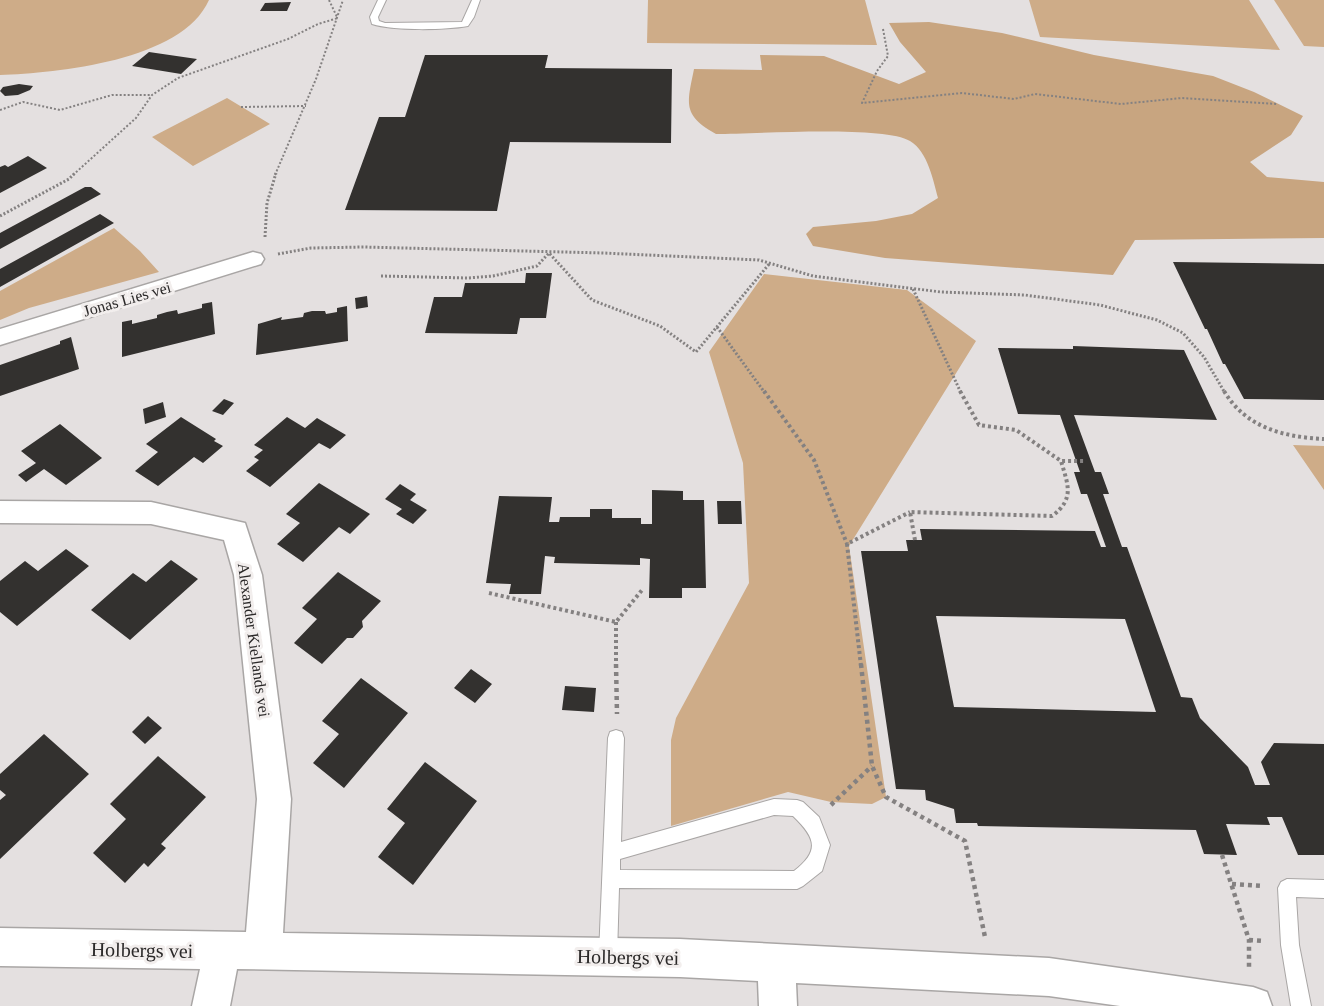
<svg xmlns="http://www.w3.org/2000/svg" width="1324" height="1006" font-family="'Times New Roman',serif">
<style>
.green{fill:#ceac88}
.forest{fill:#c8a580}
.building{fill:#33312f;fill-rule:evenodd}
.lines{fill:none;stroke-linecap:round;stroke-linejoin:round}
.service-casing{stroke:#a9a6a5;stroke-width:2}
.minor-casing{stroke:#a9a6a5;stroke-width:3}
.path-far3{stroke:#848181;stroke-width:2;stroke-dasharray:2 2;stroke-linecap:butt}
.path-far2{stroke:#848181;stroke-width:3;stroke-dasharray:2 2;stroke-linecap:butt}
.path-far1{stroke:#848181;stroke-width:4;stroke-dasharray:3 3;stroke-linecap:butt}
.path{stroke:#848181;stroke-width:4.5;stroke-dasharray:4 4;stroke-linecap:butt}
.service{fill:#fff;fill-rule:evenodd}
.minor{fill:#fff;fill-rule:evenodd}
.labels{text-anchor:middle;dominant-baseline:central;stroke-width:6;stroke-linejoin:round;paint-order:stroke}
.street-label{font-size:16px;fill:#2a2828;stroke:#f2eeed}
.near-street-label{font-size:20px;fill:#2a2828;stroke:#f2eeed}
</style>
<rect width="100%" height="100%" fill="#e4e0e0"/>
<path class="green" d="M0 0H209C182 61 57 73 0 75Z
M648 0H865L877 45 647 43Z
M1029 0H1249L1280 50 1040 37Z
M1274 0H1324V47L1304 46Z
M227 98 270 124 193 166 152 137Z
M114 228 140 251 159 272 29 308 0 320V291Z
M764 274 907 290 976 341 849 546 886 797 872 804 831 802 788 792 671 826V740L676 718 749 583 743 463 709 352Z
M1293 445 1324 446V490Z"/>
<path class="forest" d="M929 22 1002 33 1094 55 1213 76 1254 92 1303 116 1291 135 1250 162 1267 177 1324 182V238L1135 240 1113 275 885 258 813 246 806 234 813 227 876 221 912 214 938 198C933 180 928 152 910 141 884 125 753 134 716 134 682 115 687 104 694 69L762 70 760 55 824 56 899 84 926 72 900 42 889 23Z"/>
<path class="building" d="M291 2 287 11H260L265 3Z
M149 52 197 59 181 74 132 66Z
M425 55H548L545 68 672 69 671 143 510 142 497 211 345 210 379 117H405Z
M19 84 33 86 30 90 18 95 5 96 0 91 3 87Z
M28 156 47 168 0 193V167L5 165 8 167Z
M85 187H91L101 194 0 249V233Z
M100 214 114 223 0 287V269Z
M1173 262 1324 264V400L1244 399 1225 364H1223L1207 329H1205Z
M526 273H552L546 318H520L517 334 425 333 434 297H462L465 283H525Z
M367 296 368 307 356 309 355 298Z
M212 302 215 334 122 357V322L132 320V324L157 318V315L167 312 177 310 178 314 202 308V304Z
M347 306 348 341 256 355 258 324 282 317 281 320 303 317 304 313 312 311H325L326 314 337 312V308Z
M71 337 79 369 0 396V365L60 344V341Z
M1073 346 1184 350 1217 420 1074 415 1095 472H1101L1109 494H1103L1122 547H1127L1181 697 1192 698 1200 718 1248 767 1255 785H1270L1261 762 1274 743 1324 744V855H1298L1282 817H1267L1270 825 1226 824 1237 855 1204 854 1196 830 978 826 977 823H956L954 809 926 800 925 790 896 789 861 551H908L906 540H922L920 529 1095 531 1101 547H1106L1087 494H1081L1074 472H1080L1060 415 1018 414 998 348 1073 349ZM936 616 1125 619 1156 712 954 707Z
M224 399 234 403 223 415 212 411Z
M163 402 166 417 145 424 143 409Z
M181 417 216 439 214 441 223 446 203 463 194 457 158 486 135 471 158 452 146 444Z
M287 417 305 428 317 418 346 435 330 449 319 443 270 487 246 471 259 460 254 457 263 450 254 445Z
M60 424 102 458 66 485 44 469 26 482 18 475 36 463 21 451Z
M319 483 370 514 350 534 339 527 303 562 277 544 300 523 286 514Z
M400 484 416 494 410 500 427 510 413 524 396 514 402 509 385 499Z
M652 490 683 491V500H704L706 588H682V598H649L650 559 640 558V565L554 563 555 557 545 556 541 594H509L511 584 486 583 499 496 552 497 549 522H559L560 517H590V509H612V518H641V524H652Z
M717 501H741L742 524H718Z
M66 549 89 566 17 626 0 612V581L25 561 38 571Z
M171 560 198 579 130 640 91 610 133 573 146 582Z
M338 572 381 601 362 621 363 627 353 638H347L322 664 294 643 317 619 302 608Z
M471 669 492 684 475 703 454 688Z
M361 678 408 713 344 788 313 763 339 734 322 721Z
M565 686 596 688 594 712 562 710Z
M148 716 162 728 145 744 132 732Z
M44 734 89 774 0 859V800L6 795 0 790V774Z
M158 756 206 797 161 844 166 848 148 867 144 863 125 883 93 853 126 819 110 804Z
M425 762 477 801 413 885 378 857 405 823 387 809Z"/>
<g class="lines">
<defs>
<path id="service" d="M378 0H386L378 17 379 21 385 23 462 22 472 0H480L474 17 468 26C445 30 394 31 372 24L370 17Z
M616 730 622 732 624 738 621 842 774 799 797 800 803 802 819 817 830 845 822 871 803 886 797 889 619 888 617 955 615 962 608 964 601 962 599 955 608 738 610 732ZM774 815 793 816C816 838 820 851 794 871L620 870V859Z
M1287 879 1324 880V898L1296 897 1299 945 1311 1006H1291L1281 945 1278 888 1281 882Z"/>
<path id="minor" d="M253 252 261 254 264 259 261 264 0 345V329Z
M0 501 151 502 245 523 262 575 291 799 283 933 680 939 1049 958 1253 987 1267 992 1272 1006H1120L1049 996 796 983 797 1006H759L758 981 680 977 237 969 230 1006H192L200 969 0 966V928L246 932 257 799 234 575 224 540 151 524 0 523Z"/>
</defs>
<use href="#service" class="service-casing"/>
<use href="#minor" class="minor-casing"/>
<path class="path-far3" d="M329 0 337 17
M883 29 888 56 877 71 862 103 962 93 1014 99 1035 94 1121 104 1182 98 1278 104
M241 107 306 106
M0 110 23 102 60 110 112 95H151
M73 175 136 118 152 95 178 78 288 39 318 24 338 18
M275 175 316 79 343 0"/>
<path class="path-far2" d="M0 216 69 179 75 173
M265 237 267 203 276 173
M278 254 311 248 364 247 603 253 759 260 813 276 941 292 1025 295 1100 305 1157 320 1183 333 1204 357 1225 393
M381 276 468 278 493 276 537 266 549 253 592 300 660 326 696 352 770 263
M913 289 961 393
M717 327 765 393"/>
<path class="path-far1" d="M764 391 814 460 847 544
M960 391 979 425 1016 430 1061 461H1084
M1224 391C1246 428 1284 437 1324 439
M915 540 910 512 1052 516C1075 499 1068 485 1061 461
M489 593 616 622 642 590
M616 622V666
M861 666 847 544 910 512"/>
<path class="path" d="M616 664 617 714
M861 664 872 766 886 797 965 841 985 937
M831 805 872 766
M1222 855 1249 940V970
M1232 884 1262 886
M1249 940 1263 941"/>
<use href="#service" class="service"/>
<use href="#minor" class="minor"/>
</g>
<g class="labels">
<g class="street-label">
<text transform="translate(127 299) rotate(-16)">Jonas Lies vei</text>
<text transform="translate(254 640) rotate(82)">Alexander Kiellands vei</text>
</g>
<g class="near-street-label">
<text transform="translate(142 950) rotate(1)">Holbergs vei</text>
<text transform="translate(628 957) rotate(1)">Holbergs vei</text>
</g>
</g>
</svg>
